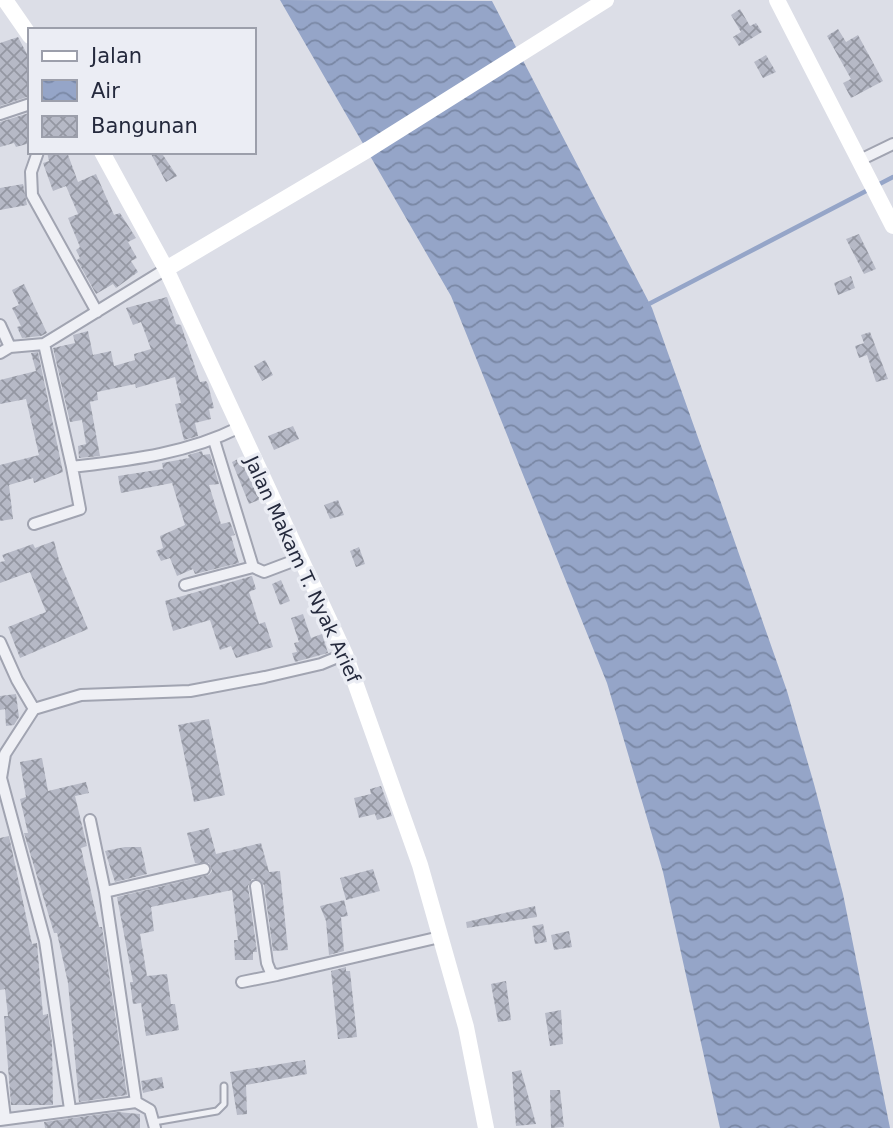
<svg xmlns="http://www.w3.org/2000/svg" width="893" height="1128" font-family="'DejaVu Sans',sans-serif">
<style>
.water{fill:url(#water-waves)}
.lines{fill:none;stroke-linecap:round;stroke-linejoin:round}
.stream{stroke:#95a5c8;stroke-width:4.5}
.building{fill:url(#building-cross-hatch)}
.lane-casing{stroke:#a1a4b1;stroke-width:9}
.street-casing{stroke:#a1a4b1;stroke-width:14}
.lane{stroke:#eff0f5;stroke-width:5}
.street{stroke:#eff0f5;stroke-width:10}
.secondary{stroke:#fff;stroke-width:16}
.labels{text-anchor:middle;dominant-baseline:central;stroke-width:7;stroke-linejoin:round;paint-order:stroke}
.street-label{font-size:19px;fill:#252a3d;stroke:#ebedf4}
</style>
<defs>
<pattern id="water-waves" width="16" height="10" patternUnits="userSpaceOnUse" patternTransform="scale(1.75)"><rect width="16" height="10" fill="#95a5c8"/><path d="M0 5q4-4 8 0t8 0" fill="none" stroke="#7987a4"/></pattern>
<pattern id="building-cross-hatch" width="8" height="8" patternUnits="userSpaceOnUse" patternTransform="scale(1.75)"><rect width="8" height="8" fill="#b6b9c6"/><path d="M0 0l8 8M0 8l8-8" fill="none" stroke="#9497a2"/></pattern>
</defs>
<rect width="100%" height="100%" fill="#dcdee7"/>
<path class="water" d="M280 0 492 1 652 308 712 477 787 691 814 784 843 894 890 1128H720L663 872 607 683 451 296Z"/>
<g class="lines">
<path class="stream" d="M645 306 893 177"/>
</g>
<path class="building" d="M740 9 750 26 756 23 762 32 739 46 733 37 741 32 731 15Z
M838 29 846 42 858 35 883 81 851 98 843 83 851 79 827 36Z
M18 37 27 54 30 53V96L0 106V43Z
M766 55 776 72 763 78 754 62Z
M29 113 30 143 16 147 14 143 0 147V122Z
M47 152H67L78 182 96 174 114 215 120 213 136 238 128 242 137 258 131 261 138 272 116 288 113 284 96 294 77 260 80 258 76 250 80 247 68 218 78 214 66 186 53 191 43 163 49 161Z
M150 152H161L177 176 166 182Z
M23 184 27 205 0 210V188Z
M859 234 876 269 864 274 846 239Z
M851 276 855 288 838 295 834 283Z
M24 284 47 333 41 336 22 338 17 327 21 326 12 308 19 305 12 290Z
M167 297 176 324 181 325 200 382 206 381 208 384 214 408 209 409 211 419 195 423 198 436 184 440 175 404 181 403 175 377 136 388 135 384 97 392 98 400 90 402 100 456 79 458 78 446 86 444 82 420 70 422 53 348 75 343 73 335 88 331 93 355 111 351 114 366 135 360 134 354 151 349 141 322 133 325 126 308Z
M870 332 888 379 876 382 867 355 859 358 855 346 864 343 861 335Z
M38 352 63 472 34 483 33 478 9 485 13 519 0 521V465L39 455 26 399 0 404V380L36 371 31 353Z
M265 360 273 375 262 381 254 366Z
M293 426 299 439 274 450 268 436Z
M202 451 203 455 210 454 219 484 209 485 221 524 230 522 235 535 231 536 239 563 195 574 193 569 177 576 170 558 161 561 156 551 163 548 160 536 185 525 172 483 121 493 118 476 163 469 162 463 189 458 188 455Z
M242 457 261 499 249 504 232 462Z
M338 500 344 515 330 519 324 505Z
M54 541 59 560 88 629 20 658 8 627 46 612 30 572 0 583V562L5 561 2 555 33 544 35 548Z
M359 547 365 564 356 567 350 551Z
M252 576 256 589 249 592 259 624 265 622 273 647 236 658 231 646 220 650 210 620 173 631 165 601Z
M281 580 290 601 280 605 272 584Z
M303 614 311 638 322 634 328 653 295 662 292 653 297 652 294 643 299 642 291 618Z
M16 694 19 717 14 725 6 726 5 709 0 710V696Z
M209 719 225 795 194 802 178 725Z
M42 758 48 791 86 782 89 793 75 796 87 846 81 848 99 927H102L127 1095 79 1102 68 983 57 933H54L24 833H28L20 799 26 797 20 762Z
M381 786 392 816 377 820 375 814 359 818 354 798 371 794 370 789Z
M209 828 216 854 261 843 269 872 280 871 288 950 273 951 264 885 258 879H252L248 886 257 952H253V960H235L234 940H238L232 890 151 907 154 931 140 934 147 976 167 974 171 1004H175L179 1030 146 1036 141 1003 133 1004 130 982H133L117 897 209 875 212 871 209 863H195L187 833Z
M9 836 32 944 37 943 43 1015 48 1014 52 1042 53 1105H11L4 1016H8L5 989 0 990V838Z
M125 847H141L147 874 115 882 105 851Z
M373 869 380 891 346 900 340 878Z
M344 900 348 916 341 917 344 951 329 955 326 921 320 906Z
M535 906 537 917 467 928 466 922Z
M543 924 547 942 535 944 532 926Z
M569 931 572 947 554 950 551 935Z
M346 967V971H350L357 1037 338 1039 331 971Z
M506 981 511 1020 498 1022 491 984Z
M561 1010 563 1044 550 1046 545 1013Z
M305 1060 307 1074 246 1085 247 1114 237 1115 230 1072Z
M521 1070 536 1124 516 1126 512 1072Z
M162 1077 164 1088 143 1093 141 1081Z
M550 1090H560L564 1127 551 1128Z
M117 1112 140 1114V1128H45L44 1122Z"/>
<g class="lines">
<defs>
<path id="lane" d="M154 1122 217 1111 224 1104V1086"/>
<path id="street" d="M0 114 30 104
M38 152 31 172 32 195 97 312
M860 160 893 144
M0 325 10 347
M44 344 72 467C129 460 186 454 238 428
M0 353 10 347 44 344 166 269
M214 440 253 567
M34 524 80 509 72 467
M185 585 253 567 264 572 301 558
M0 642 17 680 34 709
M256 886 267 963 271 973 277 975 440 937
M105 892 204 869
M242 982 277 975
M0 1078 5 1118
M136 1102 150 1110 155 1128
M70 1109 45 941 1 778 5 754 34 709 81 695 190 691 265 677 321 664 345 654
M0 1120 136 1102 105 892 90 820"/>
</defs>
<use href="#lane" class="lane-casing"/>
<use href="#street" class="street-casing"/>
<use href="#lane" class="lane"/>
<use href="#street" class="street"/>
<path class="secondary" d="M5 0 30 36
M777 0 893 226
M102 152 166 269 345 654 420 865 466 1027 486 1128
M166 269 369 149 606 0"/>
</g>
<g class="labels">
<g class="street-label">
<text transform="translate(303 569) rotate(65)">Jalan Makam T. Nyak Arief</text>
</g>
</g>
<rect x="28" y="28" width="228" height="126" fill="#ebedf4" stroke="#9c9fab" stroke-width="2"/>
<rect x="42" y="51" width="35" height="10" fill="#ffffff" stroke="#9c9fab" stroke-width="2"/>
<text x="91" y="63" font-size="21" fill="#252a3d">Jalan</text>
<rect x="42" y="80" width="35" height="21" fill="url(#water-waves)" stroke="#9c9fab" stroke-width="2"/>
<text x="91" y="98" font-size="21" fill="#252a3d">Air</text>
<rect x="42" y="116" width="35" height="21" fill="url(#building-cross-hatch)" stroke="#9c9fab" stroke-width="2"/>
<text x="91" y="133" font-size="21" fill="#252a3d">Bangunan</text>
</svg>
